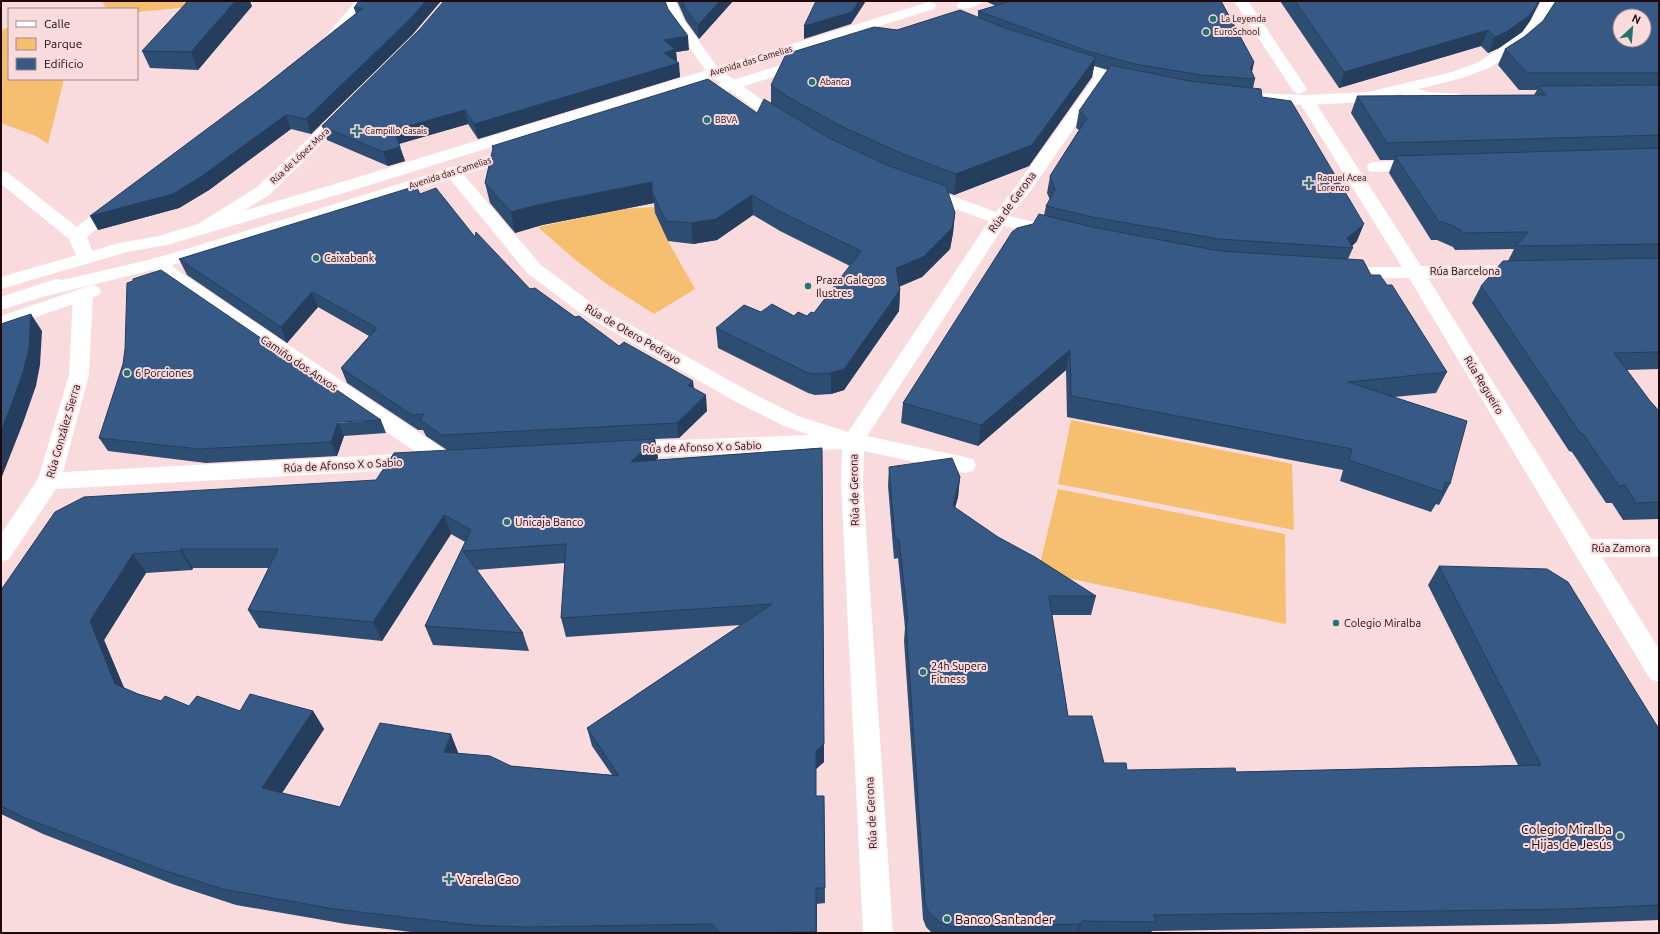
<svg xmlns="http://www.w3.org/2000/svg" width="1660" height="934" font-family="Ubuntu,sans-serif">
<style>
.green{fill:#f6be6f}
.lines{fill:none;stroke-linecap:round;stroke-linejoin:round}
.street{fill:#fff;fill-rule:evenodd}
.secondary{fill:#fff;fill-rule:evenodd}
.wall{fill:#2e4d72;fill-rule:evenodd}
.shaded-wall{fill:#263e5d}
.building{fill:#365985;stroke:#263e5d;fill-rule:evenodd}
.poi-dot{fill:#277271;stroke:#f9dbdd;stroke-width:1.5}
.labels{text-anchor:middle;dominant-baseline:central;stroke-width:4;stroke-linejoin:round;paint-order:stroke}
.far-poi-label{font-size:9px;fill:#20080b;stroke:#f9dbdd;text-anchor:start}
.far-street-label{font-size:9px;fill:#20080b;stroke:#f9dbdd}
.street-label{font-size:11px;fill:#20080b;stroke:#f9dbdd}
.poi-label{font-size:11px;fill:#20080b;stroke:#f9dbdd;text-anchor:start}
.near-poi-label{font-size:13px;fill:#20080b;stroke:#f9dbdd;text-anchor:start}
</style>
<rect width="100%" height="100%" fill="#f9dbdd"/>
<path class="green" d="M102 1H255L137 12V9H106Z
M9 27V79H64L48 144 36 136 1 123V30Z
M655 207 668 241 695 289 654 314 607 284 573 258 538 227 623 209Z
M1071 420 1292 464 1294 530 1058 484Z
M1058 489 1285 534 1286 624 1038 572Z"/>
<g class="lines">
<path class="street" d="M356 1H371L334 44 329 45 324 44 322 41 324 38Z
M661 1H675L685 22 719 69 790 120 792 123 790 126 784 128 778 126 709 75 671 22Z
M961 1H983C979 7 965 10 958 8L956 5Z
M1234 1H1248L1307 89 1304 92 1299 94 1294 92Z
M1103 70 1108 72 1111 75 1029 193 1010 216 1061 229 1064 233 1061 237 1055 238 1004 226 867 436 965 457 973 459 976 465 973 471 965 473 864 451 863 483 893 933H863L841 483 842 449 626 458 618 456 615 450 618 444 626 442 810 435 784 426 736 402 579 312 527 273 444 172 446 168 452 167 458 168 541 265 593 304 750 392 798 416 848 432 989 221 916 195 913 191 916 187 922 186 928 187 996 212 1017 185 1098 72Z
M1401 85 1429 92 1459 94 1461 97 1459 100C1437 106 1416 98 1396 93L1393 90 1396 87Z
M1306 95 1312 97 1314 100 1421 266 1524 265 1531 267 1533 271 1531 275 1524 277 1428 278 1591 539H1659V557H1602L1659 649V682L1650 679 1409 278 1340 279 1333 277 1331 273 1333 269 1340 267H1402L1298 100 1300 97Z
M1422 160 1428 161 1430 165 1428 169 1375 172 1369 171 1367 167 1369 163 1375 162Z
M1 171 7 172 77 227 110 200 116 199 122 200 125 204 122 208 87 237 95 258 93 262 86 264 79 262 69 239 1 184Z
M158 257 165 259 177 270 451 454 454 460 451 466C442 468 437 467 429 461L426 467 418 469 56 489 9 559 1 562V534L38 479 69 375 73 295 76 291 83 289 90 291 93 295 89 375 63 472 417 453 163 278 149 263 151 259Z"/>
<path class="secondary" d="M1540 1H1554V5L1534 38 1489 68 1462 78 1368 102 1306 105 1251 103 1245 101 1243 98 1245 95 1251 93 1306 95 1368 92 1452 72 1479 62 1523 32 1540 5Z
M929 2 934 3 936 6 934 9 357 189 167 245 127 252 1 289V277L119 243 159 236 198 224 257 187 340 109 346 107 352 109 354 112 269 195 243 211 345 181Z
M806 57 811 59 814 62 811 65 700 100 694 102 688 100 686 97 688 94Z
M1065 59 1139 79 1142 82 1139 85 1134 87 1060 67 1057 64 1060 61Z
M520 146 526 147 528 151 526 155 366 206 165 267 42 297 1 310V297L50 281 57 279 62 280 153 259 354 198Z
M92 285 99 287 101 291 99 295 1 329V316Z"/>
</g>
<path class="wall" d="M359 1H441L412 35 311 134 291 129 209 190 179 208 98 230 262 88 356 14 354 8Z
M677 1H733L699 39 686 21Z
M985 1H1221L1254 62 1252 72 1255 79 1253 88 1262 97 1357 241 1352 246 1353 248 1348 259 1371 275 1447 372 1436 393 1394 397 1450 484 1439 505 1436 504 1431 512 1340 481 1343 470 1067 417 1066 370 978 446 901 423 903 403 1033 224 1044 215 1046 206 1050 200 1047 193 1050 176 1079 130 1076 128 1079 111 1108 70 1094 66 1092 77 1029 166 954 195 948 193 955 213 953 233 950 249 922 277 899 287 900 290 899 311 844 390 831 394 815 395 808 393 718 348 716 328 761 312 794 316H807L814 313 850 266 780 231 753 215 717 240 693 244 668 241 655 213 654 203 542 225 515 233 490 203 485 183 493 149 492 146 757 113 771 103V85L897 30 978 17V11L996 6Z
M1280 1H1540L1530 21 1522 32 1499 48 1488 53 1481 46 1339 88Z
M1556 1H1659V369L1627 370 1650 401 1659 411V519L1623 520 1612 503H1606L1572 452 1569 451 1472 303 1481 286 1508 261 1514 249 1455 250 1453 247 1437 240H1431L1389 173 1394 160H1380L1351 113 1357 96 1534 95 1537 90H1519L1498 65 1505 49 1524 37 1543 21Z
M252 6 198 70 150 68 142 51Z
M668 9 689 50 676 52 677 61 680 77 478 139 468 124 399 144 405 161 388 166 327 140 322 126 420 29Z
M420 194 475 237 530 289 575 317 619 346 694 388 707 411 679 438 655 439 658 458 656 460 822 448 824 762 816 769V796H824L825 903 817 904V933H419L346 924 236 905 175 885 43 834 1 814V590L376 480 447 450 426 436 423 430H418L347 383 341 368 369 336 318 307 287 343 187 275 179 259ZM451 534 465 542 425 626 433 645 529 651 523 633 476 570 565 563 561 618 566 637 741 625 587 728 592 746 612 775 511 766 458 753V752L340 807 282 793 324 729 313 711H240L189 706 161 701 138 694 124 688 104 640 146 573 192 570 193 568H269L248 610 259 628 382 641Z
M381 420 386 433 344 436 337 456 206 463 108 451 99 438Z
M889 467 960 477 958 497 955 508 998 537 1096 596 1091 615H1052L1068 716 1104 763 1127 770 1236 772 1518 765 1428 585 1439 566 1659 729V920L1553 924 1152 931 1151 933H932L926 927 923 919 904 641 905 628 898 558 894 559 888 486Z"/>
<path class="shaded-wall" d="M235 1H250L252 6 198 70 191 52Z
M426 1H441L412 35 311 134 306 119Z
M720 1H733L699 39 698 25Z
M859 1H866L851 24 804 39V26Z
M1539 1H1540L1530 21 1522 32 1499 48 1488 53 1495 37Z
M1488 30 1481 46 1339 88 1344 72Z
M688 36 689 50 676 52 677 63 664 53V40Z
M1096 57 1092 77 1029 166 954 195 956 174Z
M1254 62 1251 75 1250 68Z
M679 63 680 77 478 139 474 124Z
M465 110 468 124 398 144 394 130Z
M286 115 291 129 209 190 179 208 98 230 90 216Z
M400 147 405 161 388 166 383 152Z
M652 182 654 203 542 225 515 233 511 212 537 205Z
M752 195 753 215 717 240 693 244 691 223Z
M955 213 953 233 950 249 922 277 895 288 896 268Z
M1364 224 1357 241 1350 248 1347 238Z
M900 290 899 311 844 390 831 394V373Z
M312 292 318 307 287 343 281 327Z
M31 314 42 331 40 365 36 386 23 423 1 479V431Z
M1070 350 1066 370 978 446 981 425Z
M693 381 695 396 688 385Z
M706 395 707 411 679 438 677 423Z
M338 422 344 436 337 456 331 442Z
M655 439 658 458 634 481 631 462Z
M960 477 958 497 950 525 953 506Z
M444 515 451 534 382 641 373 622Z
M181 549 193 568 192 570 180 551Z
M133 554 146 573 104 640 130 702 115 684 90 621Z
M313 711 324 729 274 805 262 788Z
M451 734 458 752 452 769 444 752Z
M824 744V762L816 769V813V751Z
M1082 921 1078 933H1077L1080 924Z"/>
<path class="building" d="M188 1H235L191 52 142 51Z
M359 1H426L408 21 306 119 286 115 202 176 173 194 90 216 262 88 363 8H354Z
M444 1H665L668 9 688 36 664 40 675 49 664 53 679 63 474 124 465 110 394 130 400 147 383 152 322 126 420 29Z
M682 1H720L698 25 685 8Z
M816 1H859L852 12 804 26Z
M1011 1H1221L1254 62 1250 68 1255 79 1201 75 1135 64 1087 51 978 11Z
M1295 1H1539L1537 5 1529 16 1506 32 1495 37 1488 30 1344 72Z
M1556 1H1659V73H1527L1505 49 1524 37 1543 21ZM1620 16H1644V40H1620Z
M960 10 1005 28 1096 57 1032 145 956 174 903 154 843 127 788 97 771 85 786 54 874 27 897 30Z
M1111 65 1189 81 1261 89 1262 97 1291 101 1364 224 1347 238 1353 248 1219 239 1092 217 1046 206 1055 190 1050 176 1087 118 1079 111Z
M708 79 757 113 764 99 829 138 889 166 946 186 955 213 952 228 923 257 896 268 900 290 844 369 831 373 815 374 808 373 716 328 744 305 761 312 772 304 794 316 798 312 807 316 811 312 814 313 861 251 779 211 752 195 716 219 691 223 666 221 652 192V182L537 205 511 212 485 183 493 148 492 146Z
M1659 85V135L1387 143 1357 96 1546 95 1538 86Z
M1659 148V244L1516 246 1528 232 1463 233 1461 230 1444 222H1439L1395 156Z
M416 186 420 194 436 188 475 237 476 232 530 289 535 288 575 317 579 316 619 346 624 342 693 381 688 385 706 395 677 423 442 435 420 420 424 414 412 415 341 368 377 328 312 292 281 327 179 259Z
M1039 214 1092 227 1220 251 1363 260 1371 275H1380L1387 285H1392L1447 372 1348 382 1467 421 1450 484 1445 482 1443 492 1349 460 1352 449 1071 396 1070 350 981 425 903 403 1012 232 1017 228 1033 224Z
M1659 258V352L1614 353 1650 401 1659 411V502L1636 503 1625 485 1619 486 1583 434 1580 433 1481 286 1503 261Z
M161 270 381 420 338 422 331 442 199 449 99 438 123 364 125 349 127 283 133 281V279Z
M31 314 29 348 24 369 11 406 1 431V324Z
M655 439 631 462 822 448 824 744 816 751V796H824L825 888H816V932L720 933 712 924 527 927 472 925 334 909 222 889 160 869 25 818 1 806V590L55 512 84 497 376 480 394 453ZM444 515 471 530 425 626 523 633 463 551 566 544 561 618 772 604 587 728 619 776 511 766 490 756 444 752 451 734 380 723 340 807 262 788 313 711 250 694 240 711 197 696 189 706 165 696 161 701 138 694 115 684 90 621 133 554 180 551 181 549H278L248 610 373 622Z
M952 458 960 477 953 506 998 537 1035 557 1096 596H1049L1068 716H1092L1104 763H1126L1127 770 1235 768 1236 772 1541 765 1439 566 1547 569 1568 582 1659 729V905L1570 909 1154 915 1156 922 1082 921 1080 924 952 927 941 923 935 918 928 911 925 903 906 623H908L899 539H895L889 467Z"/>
<g class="poi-dot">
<circle cx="1213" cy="19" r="4"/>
<circle cx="1206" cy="32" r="4"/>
<circle cx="812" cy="82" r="4"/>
<circle cx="707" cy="120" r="4"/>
<path d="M355 125h4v4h4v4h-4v4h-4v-4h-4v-4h4z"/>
<path d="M1307 177h4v4h4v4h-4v4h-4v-4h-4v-4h4z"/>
<circle cx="316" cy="258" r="4"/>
<circle cx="808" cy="286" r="4"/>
<circle cx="127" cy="373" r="4"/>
<circle cx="507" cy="522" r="4"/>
<circle cx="1336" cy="623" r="4"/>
<circle cx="923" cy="672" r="4"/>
<circle cx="1620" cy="836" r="4"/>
<path d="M447 873h4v4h4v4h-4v4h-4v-4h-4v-4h4z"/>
<circle cx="947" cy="919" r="4"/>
</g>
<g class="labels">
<g class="far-poi-label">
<text x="1221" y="19">La Leyenda</text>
<text x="1214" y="32">EuroSchool</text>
<text x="820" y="82">Abanca</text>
<text x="715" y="120">BBVA</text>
<text x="365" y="131">Campillo Casais</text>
<text x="1317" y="178">Raquel Acea<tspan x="1317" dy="10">Lorenzo</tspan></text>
</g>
<g class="far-street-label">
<text transform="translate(751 61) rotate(-17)">Avenida das Camelias</text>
<text transform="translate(300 156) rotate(-43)">Rúa de López Mora</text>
<text transform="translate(450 173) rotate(-18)">Avenida das Camelias</text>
</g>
<g class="street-label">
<text transform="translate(1012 202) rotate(-54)">Rúa de Gerona</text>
<text x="1465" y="271">Rúa Barcelona</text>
<text transform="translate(633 334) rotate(30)">Rúa de Otero Pedrayo</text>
<text transform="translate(299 363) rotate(34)">Camiño dos Anxos</text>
<text transform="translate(1484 385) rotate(59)">Rúa Regueiro</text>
<text transform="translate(63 431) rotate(-74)">Rúa González Sierra</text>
<text transform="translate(702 447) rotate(-2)">Rúa de Afonso X o Sabio</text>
<text transform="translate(343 465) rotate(-3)">Rúa de Afonso X o Sabio</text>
<text transform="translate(854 490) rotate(-91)">Rúa de Gerona</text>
<text x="1621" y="548">Rúa Zamora</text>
<text transform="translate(871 813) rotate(-93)">Rúa de Gerona</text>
</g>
<g class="poi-label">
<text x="324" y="258">Caixabank</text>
<text x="816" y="280">Praza Galegos<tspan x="816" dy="13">Ilustres</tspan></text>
<text x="135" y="373">6 Porciones</text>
<text x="515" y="522">Unicaja Banco</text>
<text x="1344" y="623">Colegio Miralba</text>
<text x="931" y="666">24h Supera<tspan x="931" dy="13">Fitness</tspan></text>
</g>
<g class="near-poi-label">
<text x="1612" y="829" text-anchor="end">Colegio Miralba<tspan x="1612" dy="15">- Hijas de Jesús</tspan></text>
<text x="457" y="879">Varela Cao</text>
<text x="955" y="919">Banco Santander</text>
</g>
</g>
<rect width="1660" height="934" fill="none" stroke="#20080b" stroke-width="4"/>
<rect x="8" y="8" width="130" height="72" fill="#f9dbdd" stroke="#a28789"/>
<rect x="16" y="21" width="20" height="6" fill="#ffffff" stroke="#a28789"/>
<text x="44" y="28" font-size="12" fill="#20080b">Calle</text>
<rect x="16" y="38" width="20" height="12" fill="#f6be6f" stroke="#a28789"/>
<text x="44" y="48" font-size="12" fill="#20080b">Parque</text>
<rect x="16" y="58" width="20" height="12" fill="#365985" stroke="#a28789"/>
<text x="44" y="68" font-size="12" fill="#20080b">Edificio</text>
<g transform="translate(1632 28) rotate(26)"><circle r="19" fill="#f9dbdd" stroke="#a28789"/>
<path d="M0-3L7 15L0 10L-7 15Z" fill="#277271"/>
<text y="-6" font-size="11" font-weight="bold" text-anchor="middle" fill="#20080b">N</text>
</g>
</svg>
